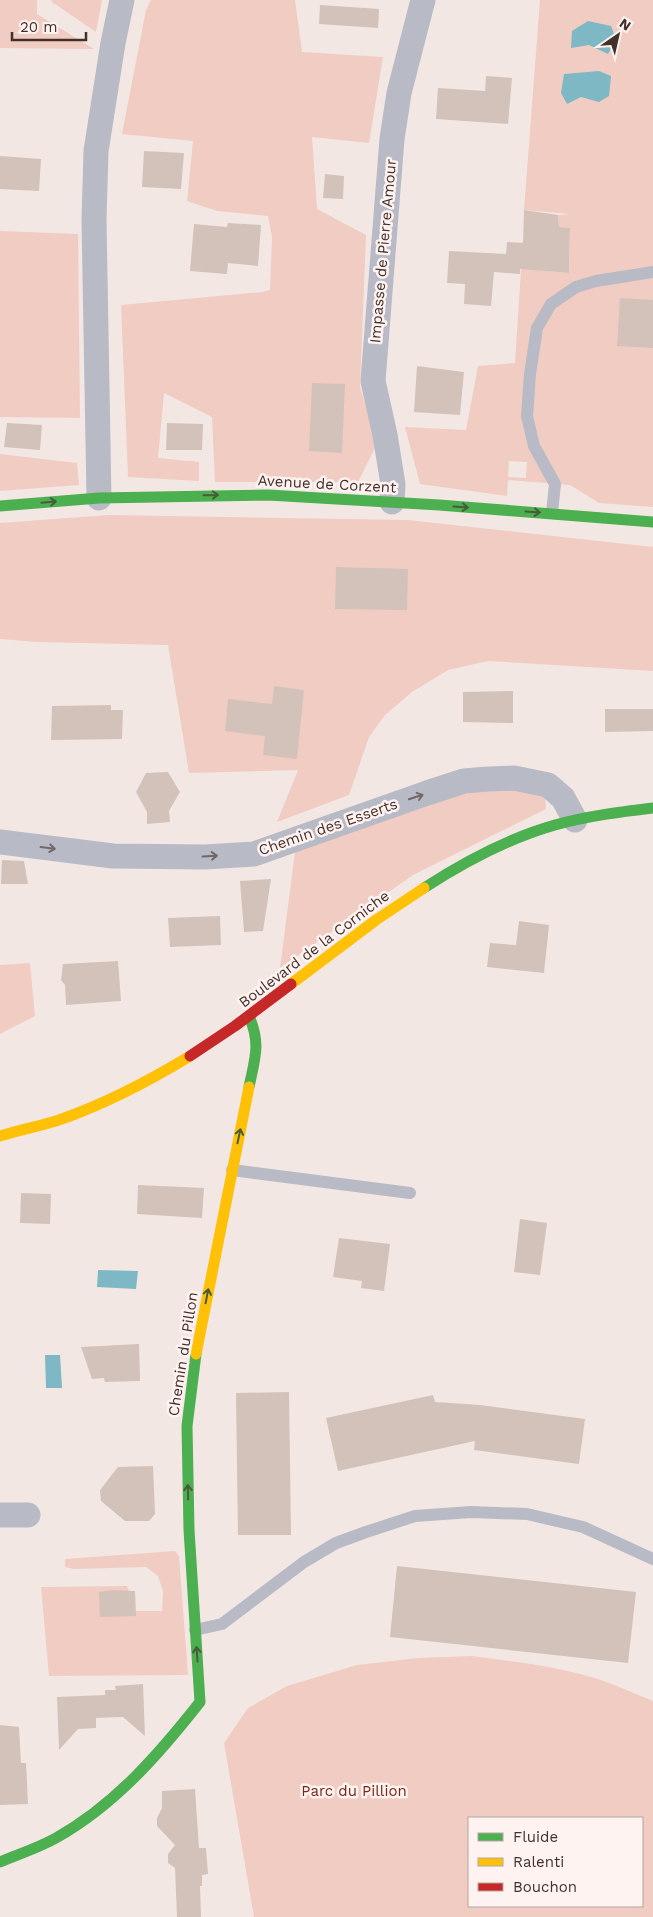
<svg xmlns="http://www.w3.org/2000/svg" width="653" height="1917" font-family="'Work Sans',sans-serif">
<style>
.green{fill:#f1ccc3;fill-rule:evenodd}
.water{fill:#7db8c4}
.building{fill:#d3c2ba}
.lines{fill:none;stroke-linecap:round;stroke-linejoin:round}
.lane{stroke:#b8bac6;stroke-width:12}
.street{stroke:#b8bac6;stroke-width:25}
.fast{stroke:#4caf50;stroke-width:11}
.slow{stroke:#ffc107;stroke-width:11}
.jam{stroke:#c62828;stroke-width:11}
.oneway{stroke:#475c38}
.oneway2{stroke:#726769}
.labels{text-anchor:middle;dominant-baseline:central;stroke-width:5;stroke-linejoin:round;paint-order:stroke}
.street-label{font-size:15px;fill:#44302b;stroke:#fef3f0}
.park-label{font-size:15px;fill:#772516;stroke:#fef3f0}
</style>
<rect width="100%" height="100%" fill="#f3e7e4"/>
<path class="green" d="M0 0H37V14L94 49 0 48Z
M51 0H102L96 32 52 2Z
M151 0H295L302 52 383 57 369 143 312 137 317 209 366 235 360 387 377 444 358 482H215L212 417 164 393 158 458 199 462V481L128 477 121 305 262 292 270 290 272 237 268 216 217 211 187 201 193 141 122 134 146 10Z
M540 0H653V507L599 503 570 485 508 480 507 496 420 484 405 427 466 430 478 366 515 363 523 239 534 258V270L569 273 570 228 559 227 558 215 570 214 524 210ZM509 461 527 462 526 478 508 477Z
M0 231 78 234 80 418 0 417Z
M0 454 77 463 79 485 0 491Z
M109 515 408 520 653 547V671L488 661 448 670 412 692 385 715 369 737 349 795 277 822 298 770 189 773 168 645 37 642 0 639V523Z
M504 787 545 792 546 809 413 875 280 968 295 852 468 791Z
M30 963 35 1016 0 1034V965Z
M175 1551 179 1556 188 1675 49 1676 41 1587 127 1586 136 1611H162L163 1591 158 1576 146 1567 74 1569 65 1567V1559Z
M472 1656C508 1661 545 1665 580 1674 605 1680 629 1691 653 1701V1917H254L224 1743 248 1708 287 1686 357 1665 418 1658ZM642 1818V1906H469V1818Z"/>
<path class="water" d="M588 21 611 26 616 39 608 54 589 45 571 48 572 31Z
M599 71 611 76 609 96 599 102 581 97 567 104 561 93 564 74Z
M98 1270 138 1271 136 1289 97 1287Z
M45 1355H60L62 1388H46Z"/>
<path class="building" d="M320 5 379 9 378 28 319 24Z
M486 76 512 78 508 124 436 119 438 88 485 91Z
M144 151 184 153 181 189 142 187Z
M0 156 41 159 39 191 0 189Z
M325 174 344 176 343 199 323 198Z
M524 210 558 215 559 227 570 228 569 273 520 269V274L494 272 491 306 464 304 465 284 447 283 449 251 506 254 507 242 523 243Z
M228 223 261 225 258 266 228 263 227 274 190 271 194 224 227 227Z
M620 298 653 300V348L617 346Z
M417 366 464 372 460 415 414 412Z
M312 383 345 384 342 453 309 451Z
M7 423 42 425 40 450 4 447Z
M167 423 203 424 202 450H166Z
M336 567 408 569 407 610 335 609Z
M274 686 304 690 297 759 263 755 265 736 225 731 228 699 272 704Z
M513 691V723L463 722V692Z
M111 705V710H123L122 739 51 740 52 706Z
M605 709H653V731L605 732Z
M168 772 180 792 169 811 170 822 147 824V812L136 792 146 773Z
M2 860 24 861 28 884H1Z
M271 879 263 931 244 932 240 881Z
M220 916 221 945 170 947 168 918Z
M519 921 549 925 544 973 487 967 490 943 516 945Z
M118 961 121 1001 66 1005 65 985 61 980 63 964Z
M138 1185 204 1188 202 1218 137 1214Z
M21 1193 51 1194 50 1224 20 1223Z
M520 1219 547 1223 540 1275 514 1272Z
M339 1238 390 1244 384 1291 361 1288 362 1281 333 1277Z
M139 1344 140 1381 105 1382 104 1378 92 1379 81 1347Z
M289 1392 291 1535H238L236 1393Z
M433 1395 435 1402 480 1405 585 1419 579 1464 474 1450 475 1441 338 1471 326 1418Z
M153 1466 155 1514 149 1521H125L101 1501 100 1490 118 1467Z
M397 1566 636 1592 628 1663 390 1637Z
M113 1590 135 1591 136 1616 100 1617 99 1592Z
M143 1684 145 1736 123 1717 96 1718V1728L78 1729 59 1750 57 1697 105 1695V1690H116L115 1686Z
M0 1725 19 1727 21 1763H26L28 1804 0 1805Z
M195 1789 199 1848H206L208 1874 202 1875V1886H200L201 1917H177L175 1868 168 1863V1854L175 1845 157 1826V1818L162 1808V1791Z"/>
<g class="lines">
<path class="lane" d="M552 513 555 484 534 446 527 416 530 374 537 328 551 304 576 287 596 281 653 272
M232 1170 410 1193
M195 1630 222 1624 304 1562 336 1543 366 1532 415 1516 471 1512 527 1514 583 1527 653 1559"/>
<path class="street" d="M99 498 94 220 96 151 113 43 122 0
M392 502 393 484 385 435 373 381 392 139 399 93 423 0
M0 842 113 856 205 857 254 854 427 793 464 781 488 779 514 778 548 785 563 798 575 820
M0 1515H28"/>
<path class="fast" d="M0 506 99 498 268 495 439 505 653 522
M424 888C464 862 509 838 555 825 587 816 620 812 653 808
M249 1016C261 1044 255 1058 249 1087
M0 1862C19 1854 38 1848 56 1838 115 1805 159 1754 200 1702L189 1530 187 1426 196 1354"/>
<path class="slow" d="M291 984 376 920 424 888
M0 1136C20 1130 40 1126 59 1120 105 1104 149 1081 190 1056
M196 1354 249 1087"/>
<path class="jam" d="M190 1056 235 1026 291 984"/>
</g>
<defs><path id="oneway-shaft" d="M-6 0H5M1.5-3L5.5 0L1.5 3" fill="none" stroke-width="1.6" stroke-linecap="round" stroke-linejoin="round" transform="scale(1.25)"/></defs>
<g class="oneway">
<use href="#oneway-shaft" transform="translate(211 495) rotate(-1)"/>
<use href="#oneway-shaft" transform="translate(49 502) rotate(-5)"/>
<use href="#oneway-shaft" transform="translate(461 507) rotate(4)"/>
<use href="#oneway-shaft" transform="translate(533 512) rotate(4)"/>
<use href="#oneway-shaft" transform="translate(239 1136) rotate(-78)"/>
<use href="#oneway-shaft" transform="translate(207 1296) rotate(-79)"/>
<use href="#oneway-shaft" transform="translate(188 1492) rotate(-91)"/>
<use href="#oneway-shaft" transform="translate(197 1654) rotate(-94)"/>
</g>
<g class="oneway2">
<use href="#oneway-shaft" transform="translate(416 797) rotate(-18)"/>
<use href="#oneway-shaft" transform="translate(48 848) rotate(7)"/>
<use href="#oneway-shaft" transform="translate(210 856) rotate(-3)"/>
</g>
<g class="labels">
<g class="street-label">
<text transform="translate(383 251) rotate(-85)">Impasse de Pierre Amour</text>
<text transform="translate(327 484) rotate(3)">Avenue de Corzent</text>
<text transform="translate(328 827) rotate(-19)">Chemin des Esserts</text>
<text transform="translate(314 949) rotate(-37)">Boulevard de la Corniche</text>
<text transform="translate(183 1354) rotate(-81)">Chemin du Pillon</text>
</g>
<g class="park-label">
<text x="354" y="1791">Parc du Pillion</text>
</g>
</g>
<rect x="468" y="1817" width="175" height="90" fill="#fef3f0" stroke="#b4a5a1"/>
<rect x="478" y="1833" width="25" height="8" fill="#4caf50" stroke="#b4a5a1"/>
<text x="513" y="1842" font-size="15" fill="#44302b">Fluide</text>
<rect x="478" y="1858" width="25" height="8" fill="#ffc107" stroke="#b4a5a1"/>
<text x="513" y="1867" font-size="15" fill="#44302b">Ralenti</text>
<rect x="478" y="1883" width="25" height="8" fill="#c62828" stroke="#b4a5a1"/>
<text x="513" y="1892" font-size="15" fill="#44302b">Bouchon</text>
<g transform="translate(618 35) rotate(34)" stroke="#fef3f0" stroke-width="4" paint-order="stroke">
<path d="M0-4L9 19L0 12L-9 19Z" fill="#44302b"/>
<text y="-8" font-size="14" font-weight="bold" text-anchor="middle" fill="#44302b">N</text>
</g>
<path d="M12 32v8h74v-8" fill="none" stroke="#44302b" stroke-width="2.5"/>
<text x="20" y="32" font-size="15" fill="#44302b" stroke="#fef3f0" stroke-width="4" paint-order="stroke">20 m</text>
</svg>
